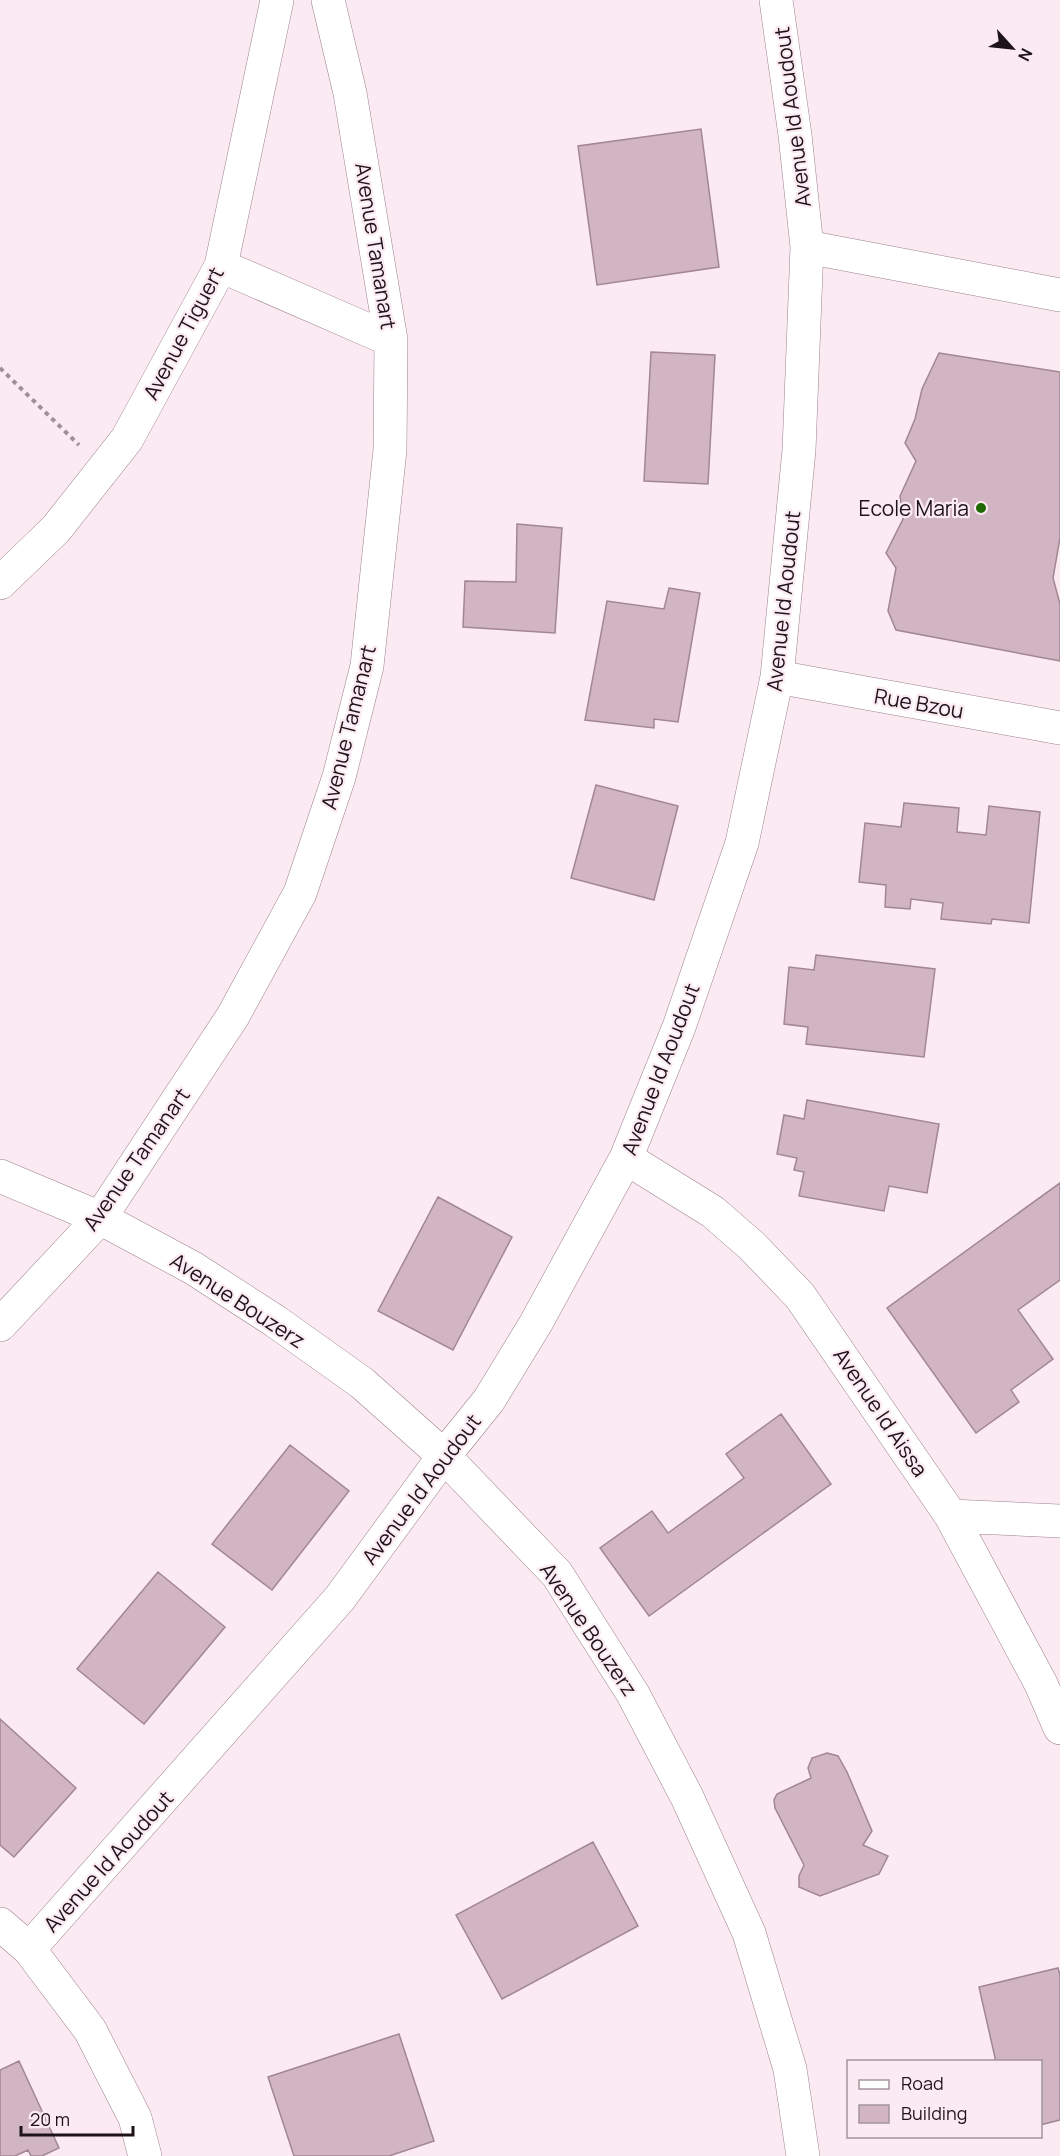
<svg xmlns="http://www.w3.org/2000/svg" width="1060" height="2156" font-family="Manrope,sans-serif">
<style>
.building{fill:#d1b5c2;stroke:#a28793;stroke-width:1.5}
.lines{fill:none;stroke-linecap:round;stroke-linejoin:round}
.minor-casing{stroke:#9c828d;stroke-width:34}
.path{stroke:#9f9097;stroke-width:4;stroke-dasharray:4.5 4.5;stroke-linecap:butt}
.minor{stroke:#fff;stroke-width:33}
.poi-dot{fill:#1f6700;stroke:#fceaf2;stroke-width:2}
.labels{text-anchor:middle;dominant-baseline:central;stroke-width:4.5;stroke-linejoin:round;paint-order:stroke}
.street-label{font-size:21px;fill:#1d1318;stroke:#fceaf2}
.poi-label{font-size:21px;fill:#1d1318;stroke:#fceaf2;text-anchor:end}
</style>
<rect width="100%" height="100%" fill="#fceaf2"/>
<path class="building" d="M701 129 719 267 597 285 578 146Z
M651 352 715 355 708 484 644 481Z
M939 353 1060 372V538L1053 578 1060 604V661L896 630 888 611 896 568 886 553 903 519 900 496 916 461 905 443 915 419 922 389Z
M517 524 562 528 555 633 463 627 465 581 516 582Z
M669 588 700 593 678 722 654 719V728L585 720 607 601 664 609Z
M596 785 678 806 654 900 571 878Z
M904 803 959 808 957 832 986 835 989 806 1040 812 1029 923 992 919 991 924 941 919 943 903 911 899 910 909 885 907 886 885 859 882 865 823 901 827Z
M816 955 935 969 924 1057 806 1044 808 1027 784 1024 789 967 814 970Z
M807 1100 939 1124 927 1193 889 1186 884 1211 799 1196 804 1172 794 1170 797 1158 777 1154 784 1115 804 1119Z
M1060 1183V1280L1018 1310 1053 1359 1011 1390 1019 1402 976 1433 887 1308Z
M438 1197 512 1237 453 1350 378 1311Z
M781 1414 831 1484 649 1616 600 1548 652 1511 668 1533 744 1478 726 1454Z
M290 1445 349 1491 272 1590 212 1544Z
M158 1572 225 1627 144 1724 77 1669Z
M0 1719 76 1788 14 1857 0 1845Z
M827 1753 838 1756 847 1772 872 1831 863 1845 888 1856 879 1874 820 1896 799 1887V1876L804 1865 775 1808 774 1800 777 1794 811 1778 808 1768 812 1758Z
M593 1842 638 1926 502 1999 456 1915Z
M1058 1968 1060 1975V2120L1040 2125V2062H996L979 1987Z
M399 2034 434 2141 389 2156H294L268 2077Z
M19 2061 59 2148 42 2156H31L28 2150 15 2156H0V2070Z"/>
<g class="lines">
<defs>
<path id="minor" d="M807 247 1060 295
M221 266 391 340
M0 583 56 529 127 439 221 266 277 0
M777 677 1060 728
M626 1158 713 1212 752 1246 800 1296 951 1516 1041 1684 1060 1728
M0 1176 100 1218 193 1268 275 1321 362 1383 444 1456 557 1574 633 1694 687 1797 749 1933 790 2069 803 2156
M0 1325 100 1218 233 1016 300 893 339 777 367 666 390 450 391 340 350 93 328 0
M951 1516 1060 1521
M0 1924 29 1949 90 2030 135 2118 145 2156
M29 1949 340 1598 444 1456 489 1400 536 1323 626 1158 679 1027 742 843 777 677 799 450 807 247 795 135 776 0"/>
</defs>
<use href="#minor" class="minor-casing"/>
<path class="path" d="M0 368 79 445"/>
<use href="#minor" class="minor"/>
</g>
<circle class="poi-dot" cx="981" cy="508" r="6"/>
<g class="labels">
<g class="street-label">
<text transform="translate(792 117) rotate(-97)">Avenue Id Aoudout</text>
<text transform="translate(376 246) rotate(81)">Avenue Tamanart</text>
<text transform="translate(183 333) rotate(-62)">Avenue Tiguert</text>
<text transform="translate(783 601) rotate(-84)">Avenue Id Aoudout</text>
<text transform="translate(919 703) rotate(10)">Rue Bzou</text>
<text transform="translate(348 727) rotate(-76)">Avenue Tamanart</text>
<text transform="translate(660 1069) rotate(-69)">Avenue Id Aoudout</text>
<text transform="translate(136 1159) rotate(-55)">Avenue Tamanart</text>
<text transform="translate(238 1300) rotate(33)">Avenue Bouzerz</text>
<text transform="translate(881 1412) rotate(56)">Avenue Id Aissa</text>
<text transform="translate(421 1489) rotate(-53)">Avenue Id Aoudout</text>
<text transform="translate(589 1629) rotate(56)">Avenue Bouzerz</text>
<text transform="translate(108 1861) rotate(-48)">Avenue Id Aoudout</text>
</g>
<g class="poi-label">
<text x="969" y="508">Ecole Maria</text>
</g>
</g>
<rect x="847" y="2060" width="195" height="78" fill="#fceaf2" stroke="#a3949b" stroke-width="1.5"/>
<rect x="859" y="2080" width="30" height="9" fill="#ffffff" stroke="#a3949b" stroke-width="1.5"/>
<text x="901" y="2090" font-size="18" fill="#1d1318">Road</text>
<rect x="859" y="2105" width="30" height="18" fill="#d1b5c2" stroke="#a3949b" stroke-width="1.5"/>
<text x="901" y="2120" font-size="18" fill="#1d1318">Building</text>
<g transform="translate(1012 48) rotate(117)" stroke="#fceaf2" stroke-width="4.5" paint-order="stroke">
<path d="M0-4.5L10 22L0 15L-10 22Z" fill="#1d1318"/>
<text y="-9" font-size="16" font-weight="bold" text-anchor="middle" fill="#1d1318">N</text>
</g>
<path d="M21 2126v9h112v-9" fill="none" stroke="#1d1318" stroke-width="3"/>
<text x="30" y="2126" font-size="18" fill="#1d1318" stroke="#fceaf2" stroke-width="4.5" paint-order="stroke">20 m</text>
</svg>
